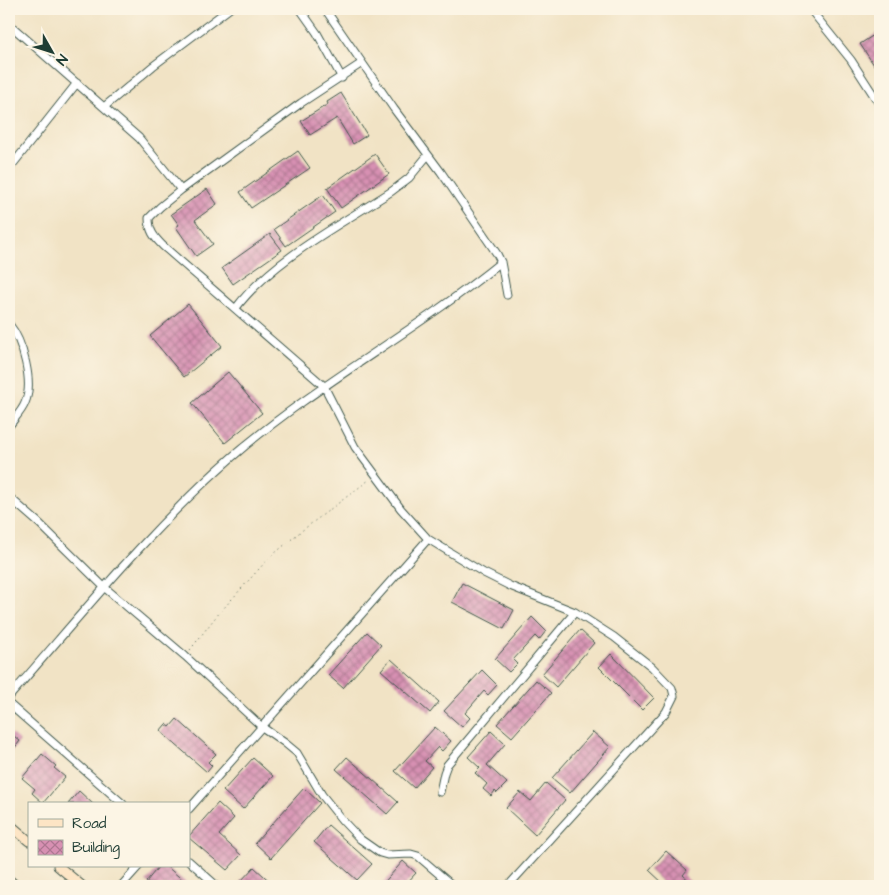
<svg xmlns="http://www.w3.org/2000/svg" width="889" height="895" font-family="'Architects Daughter',sans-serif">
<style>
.building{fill:url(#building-cross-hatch)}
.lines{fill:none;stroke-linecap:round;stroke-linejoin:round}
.minor-casing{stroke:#3e564a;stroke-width:9}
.secondary-casing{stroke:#3e564a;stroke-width:11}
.path{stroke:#3e564a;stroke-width:1;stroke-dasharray:1 4;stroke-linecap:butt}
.minor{stroke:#fff;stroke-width:7}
.secondary{stroke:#fde5c5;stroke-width:9}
</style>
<defs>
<pattern id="building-cross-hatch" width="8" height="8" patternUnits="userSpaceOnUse" patternTransform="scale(1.25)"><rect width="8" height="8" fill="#d790b2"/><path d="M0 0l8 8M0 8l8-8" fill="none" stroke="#ae7792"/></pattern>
</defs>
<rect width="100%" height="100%" fill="#fcf5e5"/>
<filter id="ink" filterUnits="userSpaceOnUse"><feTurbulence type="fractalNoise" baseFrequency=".02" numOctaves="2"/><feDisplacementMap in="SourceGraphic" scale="10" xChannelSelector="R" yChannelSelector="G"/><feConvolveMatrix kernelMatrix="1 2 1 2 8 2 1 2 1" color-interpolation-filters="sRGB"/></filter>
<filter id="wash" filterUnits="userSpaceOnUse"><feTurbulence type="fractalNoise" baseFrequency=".0096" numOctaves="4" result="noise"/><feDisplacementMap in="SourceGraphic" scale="20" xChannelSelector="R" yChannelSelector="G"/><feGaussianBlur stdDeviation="1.12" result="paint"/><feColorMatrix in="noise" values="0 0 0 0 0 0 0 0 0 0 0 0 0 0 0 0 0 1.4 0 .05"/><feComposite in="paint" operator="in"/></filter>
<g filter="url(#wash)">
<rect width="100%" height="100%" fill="#f1e3c5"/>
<g id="blocks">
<path class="building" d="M880 31V74L860 44Z
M341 93 367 135 353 144 337 118 310 135 301 121 328 104 327 102Z
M298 151 310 168 251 208 240 192Z
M375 154 389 174 341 208 327 188Z
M207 189 217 204 195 220 213 244 196 256 176 227 179 225 171 214Z
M323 195 335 212 286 246 274 229Z
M270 234 282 250 233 284 222 268Z
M188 304 222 346 184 377 150 336Z
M228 372 262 413 225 443 192 403Z
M462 583 514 610 504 629 452 602Z
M532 617 546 631 539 640 535 636 513 660 517 664 509 672 495 659Z
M580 630 594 643 556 687 542 674Z
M367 632 381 645 343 688 328 675Z
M611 654 654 698 642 710 599 667Z
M391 659 439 702 430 713 381 670Z
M482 670 497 685 488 695 484 691 465 713 470 718 462 727 444 711Z
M536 680 551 693 512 737 497 724Z
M177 719 216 754 208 762 212 766 207 772 160 731 166 724 170 727Z
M435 727 451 741 442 751 438 747 425 761 432 767 414 788 395 771Z
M491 731 505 744 487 765 507 783 497 793 495 791 491 796 483 789 487 784 475 773 480 768 468 757Z
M9 732 20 741 9 755Z
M593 732 610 747 570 793 552 778Z
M42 754 56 766 54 768 65 777 43 803 32 793 35 789 22 778Z
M347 757 398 802 387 814 336 769Z
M253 758 273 776 243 809 223 791Z
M546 783 565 800 535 835 506 808 520 792 531 801Z
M304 788 320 803 271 858 255 843Z
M79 791 93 804H68Z
M218 803 234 818 219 835 241 855 227 870 189 838V836Z
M328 825 372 864 357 880 314 842Z
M666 851 687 870 683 875 695 886H663L665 885 649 870Z
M403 861 416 873 404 886H381Z
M159 866H166L190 886H152L146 882Z
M254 867 275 886H244L240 882Z"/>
</g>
</g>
<g filter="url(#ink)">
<use href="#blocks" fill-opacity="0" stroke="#3e564a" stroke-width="1"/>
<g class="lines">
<defs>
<path id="minor" d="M300 9 317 33 342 78
M325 9 394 109 441 172 497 254 501 262 507 295
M810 9 851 60 880 105
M9 24 139 138 181 190
M362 63 301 103 181 190 160 207 149 218C149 231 154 237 163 246L324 386 355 447 401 509 428 539 484 573 510 586 575 612 614 637 652 667 672 688 674 696 666 712 508 886
M104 107 153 66 229 9
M9 169 77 83
M236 308C272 260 341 224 392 191L409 178 428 155
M9 324C23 341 34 383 25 403 22 411 14 419 9 426
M9 497 40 524 104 587 185 656 262 727 285 743 297 753 322 795 342 820 360 839 380 853 387 855 411 854 418 856 453 886
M9 697C81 615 150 529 232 457 316 384 415 332 501 262
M9 704 123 804
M440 792 444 773 447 765 575 612
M189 809 428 539
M189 861 217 886
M121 886 139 866"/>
<path id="secondary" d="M9 824 29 841
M58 866 82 886
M9 880 16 886"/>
</defs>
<use href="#minor" class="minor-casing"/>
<use href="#secondary" class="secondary-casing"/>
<path class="path" d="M190 650 214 619 268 559 300 532 369 480"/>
<use href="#minor" class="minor"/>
<use href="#secondary" class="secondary"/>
</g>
</g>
<rect width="889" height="895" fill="none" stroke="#fcf5e5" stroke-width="30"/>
<rect x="28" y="802" width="162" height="65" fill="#fcf5e5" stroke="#a4ab9e"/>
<rect x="38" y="819" width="25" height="8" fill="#fde5c5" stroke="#a4ab9e"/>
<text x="72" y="828" font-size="15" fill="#1f3d34">Road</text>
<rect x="38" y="840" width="25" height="15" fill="url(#building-cross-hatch)" stroke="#a4ab9e"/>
<text x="72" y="852" font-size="15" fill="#1f3d34">Building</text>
<g transform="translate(52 52) rotate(129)" stroke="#fcf5e5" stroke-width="4" paint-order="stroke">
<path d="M0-4L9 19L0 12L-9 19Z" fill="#1f3d34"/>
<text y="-8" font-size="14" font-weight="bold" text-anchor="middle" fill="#1f3d34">N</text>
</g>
</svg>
